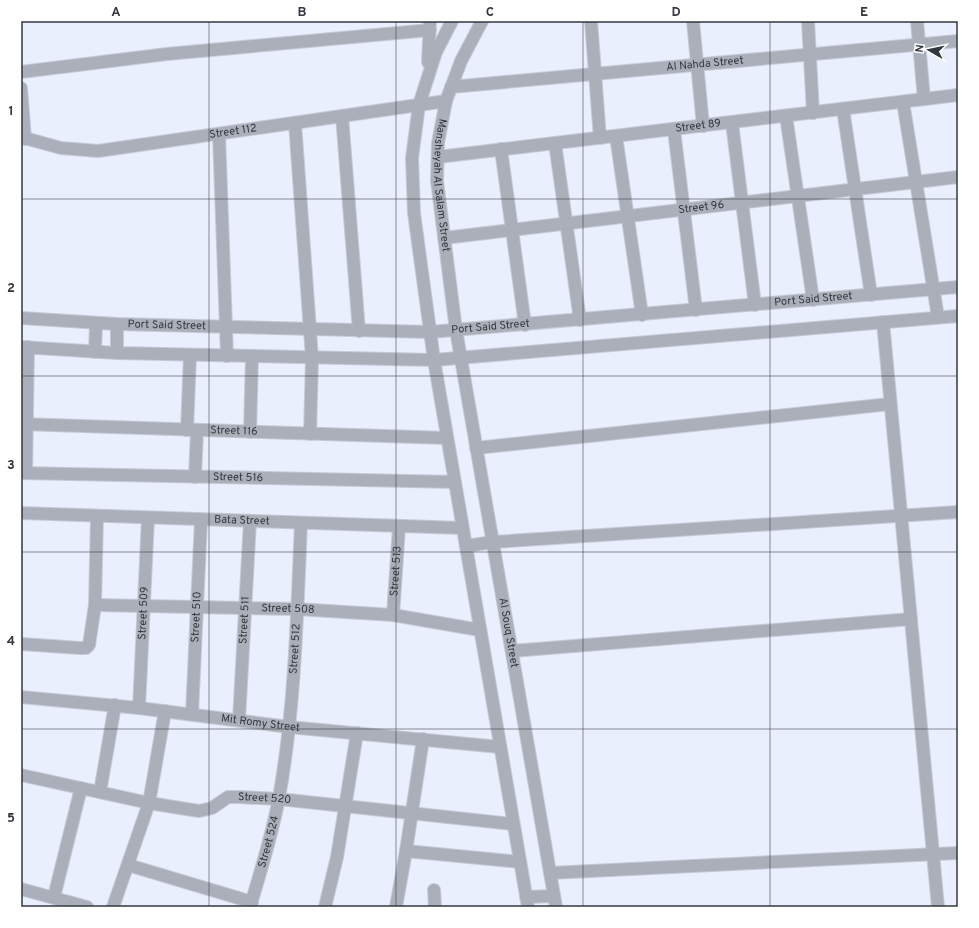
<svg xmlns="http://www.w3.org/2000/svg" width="979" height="928" font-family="Overpass,sans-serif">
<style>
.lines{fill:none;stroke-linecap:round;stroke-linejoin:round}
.minor-casing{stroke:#c5cad7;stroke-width:14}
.minor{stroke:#aaafb9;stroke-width:12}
.grid{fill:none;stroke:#333740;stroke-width:1;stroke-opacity:0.55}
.labels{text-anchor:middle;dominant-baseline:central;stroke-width:4;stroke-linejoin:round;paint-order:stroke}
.street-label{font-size:11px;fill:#333740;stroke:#fff}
.neatline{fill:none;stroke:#333740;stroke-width:1.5}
.grid-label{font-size:13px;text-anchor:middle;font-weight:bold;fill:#333740}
</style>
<rect width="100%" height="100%" fill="#e9effd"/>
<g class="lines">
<defs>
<g id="minor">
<path d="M452 21 436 52 419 105 412 158 414 213 434 360 528 907"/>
<path id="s1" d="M482 21 461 61 446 101 438 143 437 181 456 330 556 907"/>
<path d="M591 21 600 138"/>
<path d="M693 21 703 126"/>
<path d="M808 21 813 113"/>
<path d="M917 21 924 99"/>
<path d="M428 62 430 21"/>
<path d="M21 72 167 54 430 30"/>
<path id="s2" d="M451 87 958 41"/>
<path d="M21 88 25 139"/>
<path d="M903 102 938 317"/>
<path d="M843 109 871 295"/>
<path d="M342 116 359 331"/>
<path d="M786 116 813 300"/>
<path d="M295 123 312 358 310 434"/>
<path d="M732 123 755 305"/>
<path d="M674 130 696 310"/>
<path d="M219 135 227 356"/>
<path d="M616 136 642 315"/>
<path id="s3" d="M21 137 61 148 98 151 446 101"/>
<path d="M555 143 580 320"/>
<path d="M501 149 525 325"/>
<path id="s4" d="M438 157 958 95"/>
<path id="s5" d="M444 238 958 177"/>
<path id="s6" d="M21 318 117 324 430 332 958 287"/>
<path d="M883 322 938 907"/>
<path d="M21 347 117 353 434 360 958 316"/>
<path d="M95 352 96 323"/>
<path d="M117 353V324"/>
<path id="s7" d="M21 424 447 438"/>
<path d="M187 430 190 355"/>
<path d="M250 432 252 357"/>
<path d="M476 448 890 404"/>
<path id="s8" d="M21 473 455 482"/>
<path d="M26 473 28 347"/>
<path d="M195 477 197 430"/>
<path id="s9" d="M21 513 462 528"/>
<path d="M466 546 493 542 958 512"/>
<path id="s10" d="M95 605 297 609 393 615 480 630"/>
<path id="s11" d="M393 615 399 527"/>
<path d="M21 644 80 648H86L89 645 95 605 97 516"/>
<path d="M512 651 911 619"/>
<path id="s12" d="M21 697 139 708 289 727 500 747"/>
<path id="s13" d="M139 708 148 518"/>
<path id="s14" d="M192 714 201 520"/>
<path id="s15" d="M239 720 250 521"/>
<path id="s16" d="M21 775 149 803 199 811 212 808 228 797H238L279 799 513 824"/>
<path d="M100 792 115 705"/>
<path d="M406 851 520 862"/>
<path d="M128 865 252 902"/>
<path d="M550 873 958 853"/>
<path d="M21 889 87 907"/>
<path d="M434 890 435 907"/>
<path d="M54 897 81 788"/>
<path d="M526 897 554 896"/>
<path d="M113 907 149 803 165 711"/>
<path id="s17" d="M250 907C261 871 272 835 279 798 295 708 297 615 301 523"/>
<path d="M325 907 337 857 357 733"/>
<path d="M396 907 406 851 423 739"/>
</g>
</defs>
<use href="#minor" class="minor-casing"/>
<use href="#minor" class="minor"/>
</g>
<path class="grid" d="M209 21V907M396 21V907M583 21V907M770 21V907M21 199H958M21 376H958M21 552H958M21 729H958"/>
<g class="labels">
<g class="street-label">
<text stroke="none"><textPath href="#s2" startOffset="255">Al Nahda Street</textPath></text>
<text stroke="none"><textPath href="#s4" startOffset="262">Street 89</textPath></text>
<text stroke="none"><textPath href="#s3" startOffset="215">Street 112</textPath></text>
<text stroke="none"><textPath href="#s1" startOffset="173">Mansheyah Al Salam Street</textPath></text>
<text stroke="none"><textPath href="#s5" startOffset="259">Street 96</textPath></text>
<text stroke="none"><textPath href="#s6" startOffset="794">Port Said Street</textPath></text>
<text stroke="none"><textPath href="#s6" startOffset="146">Port Said Street</textPath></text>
<text stroke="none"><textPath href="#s6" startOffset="470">Port Said Street</textPath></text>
<text stroke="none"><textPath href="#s7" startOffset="213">Street 116</textPath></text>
<text stroke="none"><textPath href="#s8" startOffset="217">Street 516</textPath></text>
<text stroke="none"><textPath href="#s9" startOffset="221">Bata Street</textPath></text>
<text stroke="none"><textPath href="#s11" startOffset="44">Street 513</textPath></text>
<text stroke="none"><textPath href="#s10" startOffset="193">Street 508</textPath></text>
<text stroke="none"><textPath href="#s13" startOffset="95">Street 509</textPath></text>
<text stroke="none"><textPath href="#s14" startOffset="97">Street 510</textPath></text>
<text stroke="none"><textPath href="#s15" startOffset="100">Street 511</textPath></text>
<text stroke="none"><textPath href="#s1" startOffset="626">Al Souq Street</textPath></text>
<text stroke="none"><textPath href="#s17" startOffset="263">Street 512</textPath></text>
<text stroke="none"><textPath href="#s12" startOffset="241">Mit Romy Street</textPath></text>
<text stroke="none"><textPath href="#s16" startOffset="251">Street 520</textPath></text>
<text stroke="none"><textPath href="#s17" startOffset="68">Street 524</textPath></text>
</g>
</g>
<rect width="979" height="928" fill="none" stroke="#ffffff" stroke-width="44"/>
<g transform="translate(929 50) rotate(279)" stroke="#ffffff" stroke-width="3" paint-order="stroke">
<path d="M0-3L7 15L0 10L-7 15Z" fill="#333740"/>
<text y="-6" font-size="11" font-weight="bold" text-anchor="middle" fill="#333740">N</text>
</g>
<rect x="22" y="22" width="935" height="884" class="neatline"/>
<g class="grid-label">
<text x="116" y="16">A</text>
<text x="302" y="16">B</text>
<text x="490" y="16">C</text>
<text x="676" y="16">D</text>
<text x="864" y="16">E</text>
<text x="11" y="115">1</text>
<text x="11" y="292">2</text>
<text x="11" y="469">3</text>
<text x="11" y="645">4</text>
<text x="11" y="822">5</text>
</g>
</svg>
